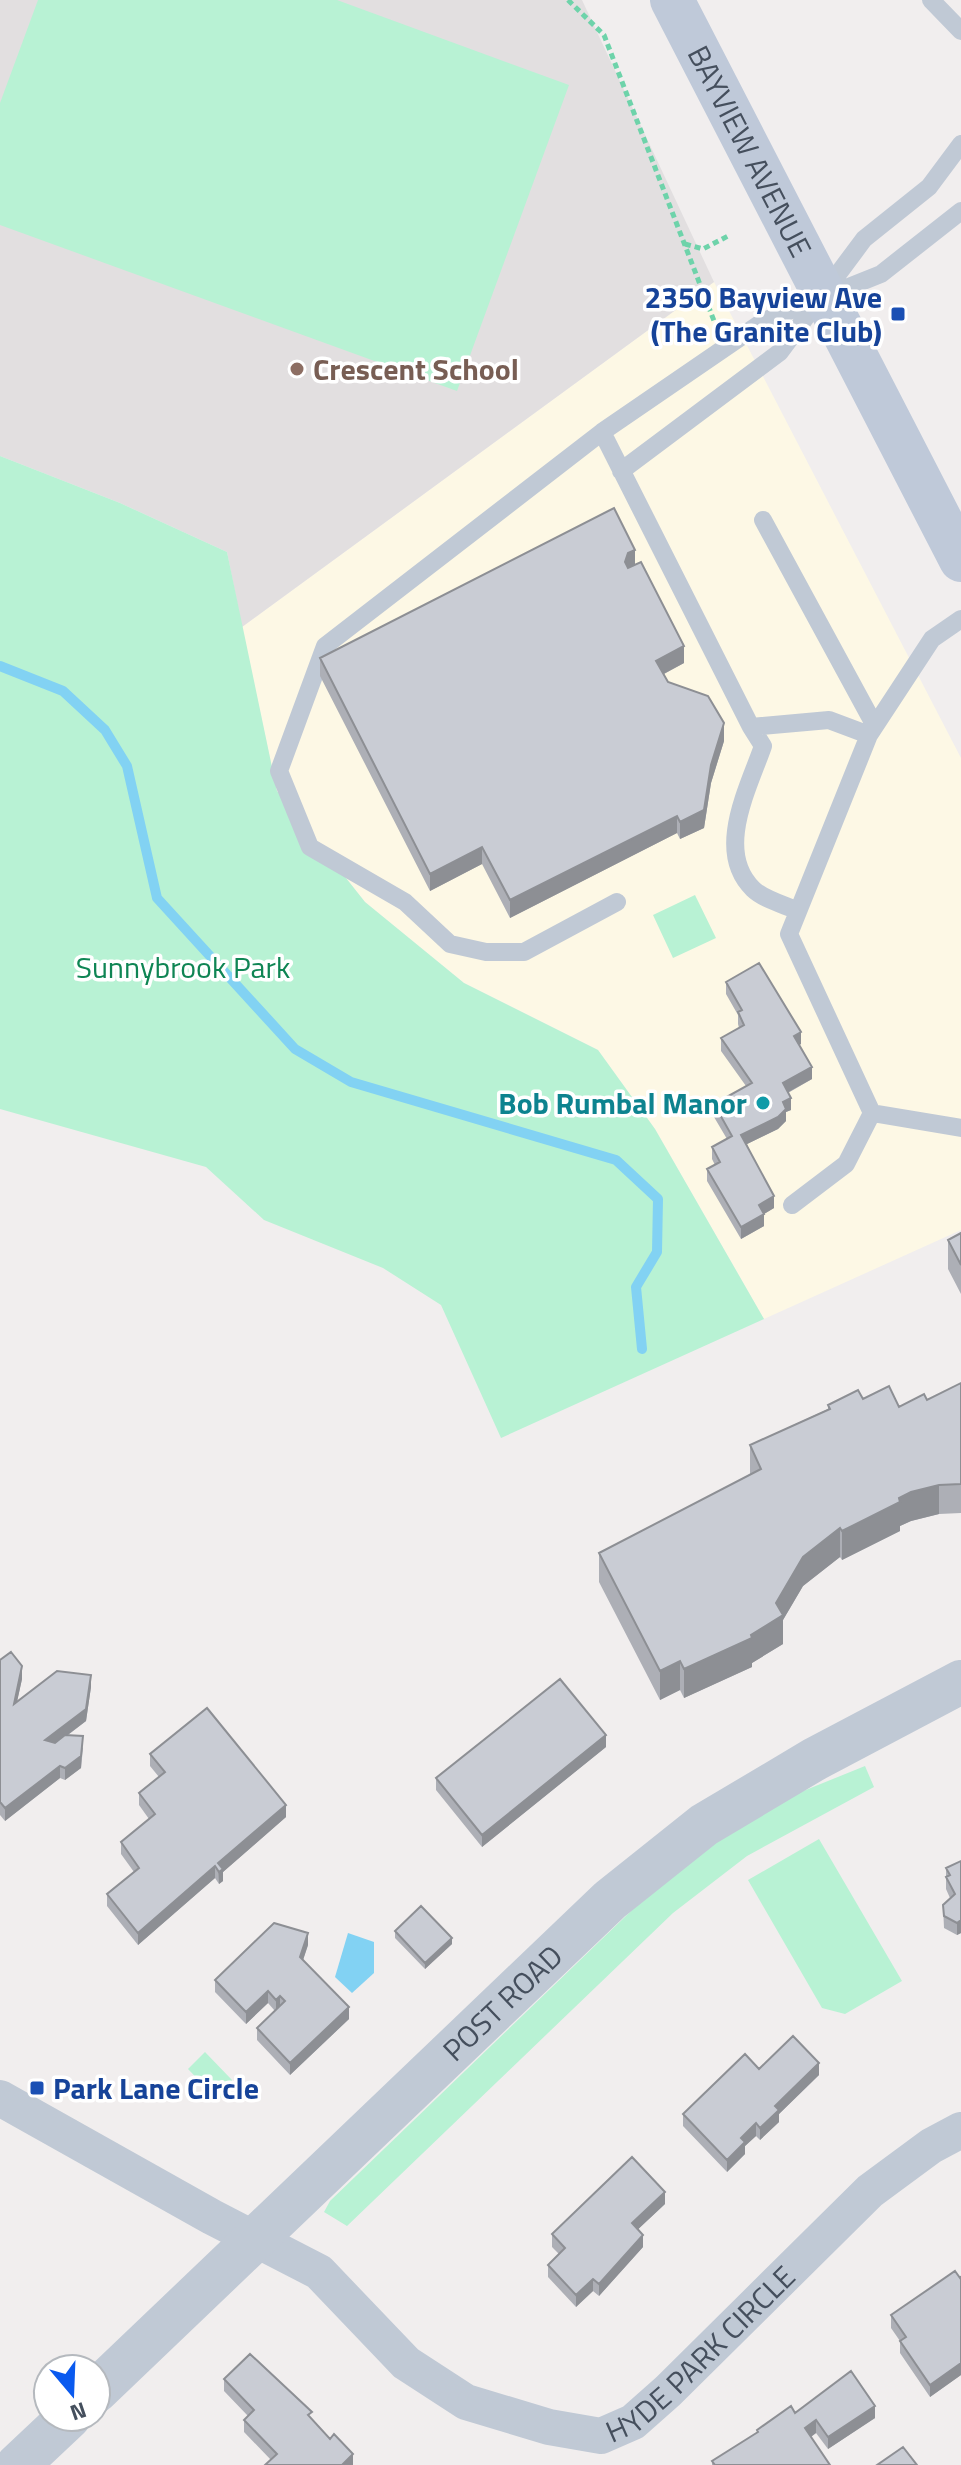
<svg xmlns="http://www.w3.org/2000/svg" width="961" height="2465" font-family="'Titillium Web',sans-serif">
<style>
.commercial{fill:#fdf8e5}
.education{fill:#e2dfe0}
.green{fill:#b8f2d4}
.water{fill:#82d2f3}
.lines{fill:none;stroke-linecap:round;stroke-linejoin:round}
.stream{stroke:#82d2f3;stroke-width:10}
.path{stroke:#6ed3aa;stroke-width:5;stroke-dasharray:6 4;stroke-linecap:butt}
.service{stroke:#c0c9d5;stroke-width:18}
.minor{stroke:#c0c9d5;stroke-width:36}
.tertiary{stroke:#c0c9d5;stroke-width:44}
.secondary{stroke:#bfc9d9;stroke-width:44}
.wall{fill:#adafb6}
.shaded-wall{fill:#8d8f94}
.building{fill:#c9ccd4;stroke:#8d8f94;stroke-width:2}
.transit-dot{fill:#1a4fb4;stroke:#fff;stroke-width:3}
.education-dot{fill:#8d6e63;stroke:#fff;stroke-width:3}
.culture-dot{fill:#0f9aa8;stroke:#fff;stroke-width:3}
.labels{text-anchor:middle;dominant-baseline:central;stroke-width:7;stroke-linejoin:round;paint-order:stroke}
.street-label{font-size:30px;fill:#454f5d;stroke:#fff}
.transit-label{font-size:30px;font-weight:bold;fill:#164399;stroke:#fff;text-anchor:end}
.education-label{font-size:30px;font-weight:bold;fill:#785e54;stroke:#fff;text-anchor:start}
.park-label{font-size:30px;fill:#0f8554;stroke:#fff}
.culture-label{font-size:30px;font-weight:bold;fill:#0d838f;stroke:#fff;text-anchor:end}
</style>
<rect width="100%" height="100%" fill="#f1eeee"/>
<path class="commercial" d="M714 282 961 758V1230L764 1319 655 1129 598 1050 464 983 365 902 277 791 242 627Z"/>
<path class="education" d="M0 0H582L714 282 242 627 227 552 120 503 0 456Z"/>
<path class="green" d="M38 0H337L569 85 457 391 0 225V103Z
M0 456 120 503 227 552 277 791 365 902 464 983 598 1050 655 1129 764 1319 501 1438 441 1305 383 1268 264 1220 206 1167 0 1109Z
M695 895 716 938 673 958 653 915Z
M865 1766 874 1787 747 1856 673 1913 347 2226 324 2212 330 2201 656 1887 727 1832 776 1802Z
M819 1839 902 1981 845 2014 822 2008 748 1880Z
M205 2052 232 2080V2090L223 2098 214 2096 188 2069Z"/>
<path class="water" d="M348 1933 374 1942V1973L352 1993 335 1977Z"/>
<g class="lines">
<path class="stream" d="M0 666 63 691 105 730 127 766 157 898 295 1049 351 1082 616 1160 658 1199 657 1252 636 1287 642 1349"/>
<path class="path" d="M568 0 604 35 716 326
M685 244 703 249 728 236"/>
<path class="service" d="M931 0 961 31
M602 432 764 321 881 274 961 211
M621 471 780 352 864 239 929 187 961 144
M763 520 875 726
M961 619 932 639 869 735 789 934 872 1113 961 1128
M751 727 763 746C749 787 714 851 753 889 763 899 785 905 798 911
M617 902 524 952H486L450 944 405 902 310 847 279 771 325 646 602 432 751 727 829 720 869 735
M792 1205 846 1164 872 1113"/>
<path class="minor" id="s1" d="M0 2098 212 2217 319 2272 406 2363 466 2402 549 2427 601 2436 633 2422 668 2391 870 2191 931 2146 961 2130"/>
<g class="tertiary">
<path id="s2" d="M96 2391 610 1900 704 1825 815 1759 961 1682"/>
<path d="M18 2465 69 2417"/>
</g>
<path class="secondary" id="s3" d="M672 0 961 560"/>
</g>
<path class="wall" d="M635 565 684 663 664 674 668 682 724 741 711 783 704 828 680 839 677 833 510 918 482 864 430 891 320 676V658Z
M726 982 801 1044 799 1045 812 1079 788 1093 791 1110 786 1112V1121L778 1129 747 1144 774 1208 764 1214V1226L741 1239 707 1181V1169L715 1165 712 1159V1147L727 1139 714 1117V1104L746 1086 721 1051V1038L739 1028 738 1024V1015L726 994Z
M961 1233V1294L948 1269V1240Z
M961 1383V1513L939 1514 911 1521 900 1526V1531L842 1560 840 1557 803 1586 783 1620V1644L752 1663V1667L684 1698 680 1690 660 1700 599 1582V1553L750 1475V1445L828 1409V1405L863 1399 899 1407 927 1400Z
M0 1660 22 1679 17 1701 91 1687 86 1721 68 1735 83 1748 81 1768 65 1780 60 1778 5 1821 0 1815Z
M606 1747 482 1847 436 1790V1778Z
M150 1754 286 1817 223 1872V1881L219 1884 215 1878 138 1945 107 1906V1894L134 1872 121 1854V1842L149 1819 139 1805V1793L159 1777 150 1766Z
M961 1861V1933L957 1935 944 1928 943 1905 950 1898 946 1889V1868Z
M395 1931 452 1944 425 1969 395 1938Z
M308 1945 303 1960 349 2019 290 2075 257 2040V2028L275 2011 268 2003 246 2024 215 1992V1980Z
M759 2069 819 2075 779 2114V2122L760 2140 756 2136 745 2146V2154L727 2172 683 2126V2114Z
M665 2204 638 2229 643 2247 599 2296 593 2291 576 2307 548 2277V2265L559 2254 552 2247V2234Z
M961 2277V2375L930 2397 900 2353V2341L891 2328V2315Z
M224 2379 312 2420 353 2465 271 2460 244 2432V2420L248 2416 224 2391Z
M795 2413 875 2418 828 2449 816 2433 811 2437 830 2465H712V2461L757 2433V2430Z"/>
<path class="shaded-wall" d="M635 550V567L625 580V562L628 553Z
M684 646V663L656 678V661Z
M724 723V741L711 783 704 828 680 839V822Z
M677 816V833L510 918V900Z
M482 847V864L430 891V874Z
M801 1032V1044L794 1048V1036Z
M812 1067V1079L783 1095V1083Z
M791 1098V1110L786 1112V1121L778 1129 741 1147V1135L783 1102Z
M774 1196V1208L764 1214V1226L741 1239V1227L759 1205Z
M939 1485V1514L911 1521 900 1526V1531L842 1560V1531L911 1492Z
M840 1528V1557L803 1586 783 1620V1644L752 1663V1667L684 1698V1669L751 1635 776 1603 803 1557Z
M680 1661V1690L660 1700V1671Z
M22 1666V1679L14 1716V1704Z
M91 1675V1687L86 1721 45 1752V1740Z
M606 1735V1747L482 1847V1835Z
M83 1736 81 1768 65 1780V1768Z
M60 1766V1778L5 1821V1808Z
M286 1805V1817L223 1872V1881L219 1884 218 1863Z
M215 1866V1878L138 1945V1933Z
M961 1920V1933L957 1935V1923Z
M308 1933V1945L300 1969V1957Z
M452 1938V1944L425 1969V1963Z
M268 1991V2003L246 2024V2012Z
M280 1996V2008L276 2012V2000Z
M349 2007V2019L290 2075V2063Z
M819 2063V2075L779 2114V2122L760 2140V2128L775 2106Z
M756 2123V2136L745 2146V2154L727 2172V2160L741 2138Z
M665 2192V2204L632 2235V2223Z
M643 2235V2247L599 2296V2284Z
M593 2279V2291L576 2307V2295Z
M961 2363V2375L930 2397V2385Z
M875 2406V2418L828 2449V2437Z
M816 2420V2433L805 2441V2428Z
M353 2454V2465H342Z"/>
<path class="building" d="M614 508 635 550 628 553 625 562 628 568 641 562 684 646 656 661 668 682 708 696 724 723 711 765 704 810 680 822 677 816 510 900 482 847 430 874 320 658Z
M759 963 801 1032 794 1036 812 1067 783 1083 791 1098 783 1102 786 1109 778 1117 741 1135 774 1196 759 1205 764 1214 741 1227 707 1169 720 1162 712 1147 732 1136 714 1104 752 1083 721 1038 744 1025 738 1012 742 1010 726 982Z
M961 1233V1265L948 1240Z
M961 1383V1484L939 1485 911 1492 899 1498 900 1502 842 1531 840 1528 803 1557 776 1603 783 1615 751 1635 752 1638 684 1669 680 1661 660 1671 599 1553 761 1469 750 1445 830 1409 828 1405 858 1390 863 1399 889 1386 899 1407 924 1394 927 1400Z
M11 1652 22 1666 14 1704 57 1671 91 1675 86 1709 45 1740 55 1743 65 1735 83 1736 81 1756 65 1768 60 1766 5 1808 0 1802V1660Z
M560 1679 606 1735 482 1835 436 1778Z
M207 1708 286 1805 218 1863 223 1869 219 1872 215 1866 138 1933 107 1894 139 1868 121 1842 155 1814 139 1793 165 1772 150 1754Z
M961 1861V1920L957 1923 944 1916 943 1905 955 1894 946 1877 950 1875 946 1868Z
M421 1906 452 1938 425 1963 395 1931Z
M274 1923 308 1933 300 1957 349 2007 290 2063 257 2028 285 2001 280 1996 276 2000 268 1991 246 2012 215 1980Z
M793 2036 819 2063 775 2106 779 2110 760 2128 756 2123 741 2138 745 2142 727 2160 683 2114 745 2054 759 2069Z
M632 2157 665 2192 632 2223 643 2235 599 2284 593 2279 576 2295 548 2265 565 2248 552 2234Z
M955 2271 960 2278 961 2277V2363L930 2385 900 2341 906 2337 891 2315Z
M250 2354 312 2412 308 2415 330 2439 334 2434 353 2454 342 2465H265L277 2454 244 2420 254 2410 224 2379Z
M851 2371 875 2406 828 2437 816 2420 805 2428 830 2465H715L712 2461 758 2432 757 2430 791 2406 795 2413Z
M903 2447 917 2465H877Z"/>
<g class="transit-dot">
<rect x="890" y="306" width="16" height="16" rx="4"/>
<rect x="29" y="2080" width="16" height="16" rx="4"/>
</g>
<circle class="education-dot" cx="297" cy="369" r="8"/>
<circle class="culture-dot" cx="763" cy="1103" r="8"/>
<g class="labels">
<g class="street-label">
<text stroke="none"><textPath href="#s3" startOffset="170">BAYVIEW AVENUE</textPath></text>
<text stroke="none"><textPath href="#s2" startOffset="562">POST ROAD</textPath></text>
<text stroke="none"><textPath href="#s1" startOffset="830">HYDE PARK CIRCLE</textPath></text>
</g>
<g class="transit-label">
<text x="882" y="297">2350 Bayview Ave<tspan x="882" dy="34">(The Granite Club)</tspan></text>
<text x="53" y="2088" text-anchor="start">Park Lane Circle</text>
</g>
<g class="education-label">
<text x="313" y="369">Crescent School</text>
</g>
<g class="park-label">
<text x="183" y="967">Sunnybrook Park</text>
</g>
<g class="culture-label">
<text x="747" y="1103">Bob Rumbal Manor</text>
</g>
</g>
<g transform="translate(72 2393) rotate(161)"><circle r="38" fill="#ffffff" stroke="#b5b9be" stroke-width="2"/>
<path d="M0-6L14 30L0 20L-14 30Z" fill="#0a5aef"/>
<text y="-12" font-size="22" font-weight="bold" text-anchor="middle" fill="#454f5d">N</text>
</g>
</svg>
